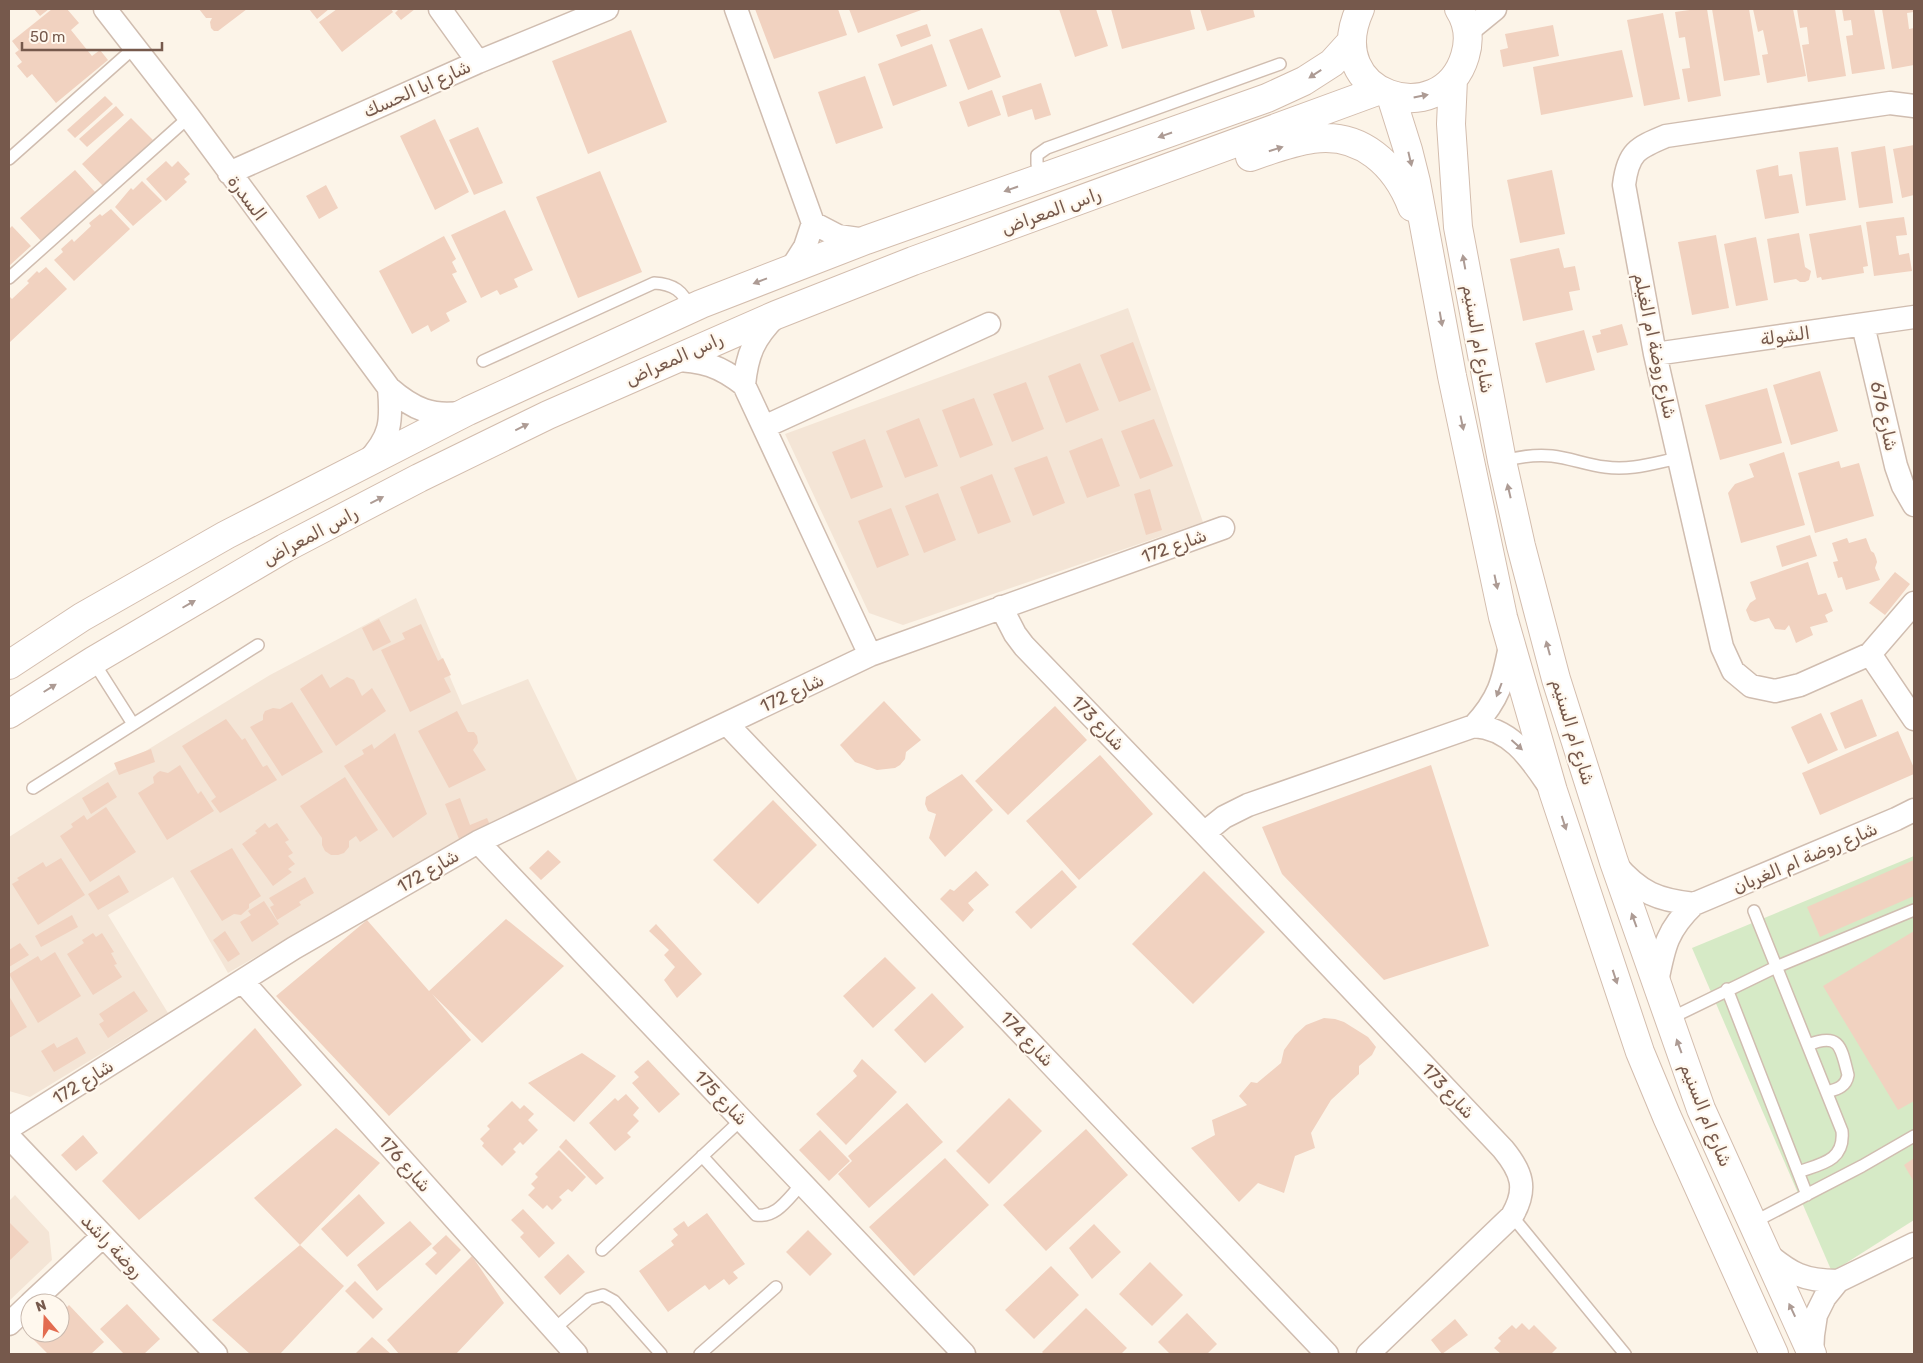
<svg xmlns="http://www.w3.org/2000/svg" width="1923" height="1363" font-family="Rubik,'Noto Sans Arabic',sans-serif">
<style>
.residential{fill:#f4e5d6}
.green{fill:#d6eac6}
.building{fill:#f1d2c0}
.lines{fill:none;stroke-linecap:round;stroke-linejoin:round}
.lane-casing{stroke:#d0bdb0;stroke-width:14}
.street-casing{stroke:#d0bdb0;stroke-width:25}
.secondary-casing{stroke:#d3bdae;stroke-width:30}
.lane{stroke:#fff;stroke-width:11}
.street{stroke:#fff;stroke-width:22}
.secondary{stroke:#fff;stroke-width:28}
.oneway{fill:#ad9b94}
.labels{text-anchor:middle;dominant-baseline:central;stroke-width:4.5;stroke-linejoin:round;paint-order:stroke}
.street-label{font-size:18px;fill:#76594c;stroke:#fff8ee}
</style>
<rect width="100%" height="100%" fill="#fcf4e8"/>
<path class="residential" d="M1128 308 1203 522 903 625 869 613 785 434Z
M416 598 462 705 528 679 579 784 450 845 228 973 173 877 108 915 168 1013 30 1097 9 1091V837L103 777 270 675Z
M15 1195 49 1232 52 1260 9 1301V1201Z"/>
<path class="green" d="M1914 856V1220L1832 1272 1692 948Z"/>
<path class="building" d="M34 9H49L40 16Z
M52 9H67L79 23 71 30 92 56 100 50 108 60 56 103 32 74 27 78 17 66 22 62 15 53 19 50 12 41Z
M199 9H247L218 31H214L211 28 210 22 212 18H206Z
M309 9H329L317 19Z
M337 9H391L393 12 342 52 319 22Z
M399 9H415L401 20 395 13Z
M755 9H838L847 35 774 59Z
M849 9H924L858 33Z
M1059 9H1096L1108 46 1075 57Z
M1111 9H1190L1195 29 1122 49Z
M1200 9H1253L1255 17 1207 31Z
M1697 9H1707L1721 96 1688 102 1682 69 1690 68 1685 37 1679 38 1675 12Z
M1712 9H1749L1760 75 1724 81Z
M1753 9H1793L1806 76 1767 83 1762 55 1768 54 1763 30 1758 32Z
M1797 9H1835L1846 76 1808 82 1802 45 1809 44 1807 27 1800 28Z
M1842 9H1874L1885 69 1852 74 1846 36 1853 35 1851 20 1844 21Z
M1882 9H1914V12L1907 13 1909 29 1914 28V65L1892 69Z
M1663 13 1680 99 1644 106 1627 20Z
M927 24 931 36 901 47 896 35Z
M1553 25 1559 56 1503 67 1500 50 1508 48 1505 34Z
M982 28 1001 77 968 90 949 40Z
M631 30 667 122 588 154 552 61Z
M932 44 947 86 893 106 878 64Z
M1622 50 1633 97 1541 115 1533 67Z
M865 76 883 128 836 144 818 92Z
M1041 83 1051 115 1035 120 1032 109 1008 117 1002 96Z
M992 90 1001 115 968 127 959 102Z
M105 96 113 104 75 138 67 130Z
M116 106 124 115 87 147 79 139Z
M131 118 153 140 103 186 82 164Z
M435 119 469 192 435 210 400 136Z
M478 127 503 183 474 195 449 140Z
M1914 145V195L1902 198 1893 149Z
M1885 146 1893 203 1859 208 1851 152Z
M1838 147 1846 200 1806 206 1799 152Z
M166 161 172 167 178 161 190 174 184 179 187 182 166 201 146 179Z
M1778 165 1779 176 1792 174 1799 213 1765 219 1756 170Z
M75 170 96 193 41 241 20 218Z
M1552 170 1565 234 1520 243 1507 180Z
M600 171 642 272 578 298 536 197Z
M142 181 162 201 133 226 115 207 131 188 133 190Z
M326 185 338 208 319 219 306 196Z
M111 209 130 229 74 281 54 260 63 252 61 249 72 239 74 242 91 226 89 223 100 214 102 216Z
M505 210 533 270 514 279 518 287 500 295 497 290 481 298 451 235Z
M1904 217 1907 235 1896 236 1899 255 1909 253 1912 271 1874 276 1866 222Z
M1861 225 1868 266 1863 267 1864 273 1822 280 1821 277 1817 278 1809 234Z
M12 226 31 246 9 266V229Z
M1799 233 1805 267 1811 271 1809 280 1805 282H1800L1796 279 1774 283 1767 239Z
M1716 235 1729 308 1692 315 1678 242Z
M444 236 456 259 452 262 457 272 452 274 467 302 446 313 450 321 431 332 428 325 412 334 379 271Z
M1756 237 1768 300 1736 306 1724 244Z
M1559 248 1564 268 1575 266 1580 290 1569 292 1573 310 1523 321 1510 259Z
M46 267 67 289 10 342 9 296 12 299 29 283 27 281 37 271 39 273Z
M1622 324 1628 345 1597 353 1592 336 1601 334 1600 330Z
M1584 330 1595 370 1546 383 1535 343Z
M1133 342 1151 390 1119 402 1100 355Z
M1080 363 1099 410 1066 423 1048 376Z
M1820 371 1838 431 1791 445 1773 385Z
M1026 382 1044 429 1012 442 993 394Z
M1767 388 1782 443 1720 460 1705 405Z
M974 398 993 445 960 458 942 410Z
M919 418 938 466 905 478 886 431Z
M1154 419 1173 466 1140 479 1121 431Z
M1102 438 1120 486 1087 498 1069 451Z
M865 439 883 487 851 499 832 452Z
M1784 452 1805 525 1741 543 1728 493 1735 484 1754 477 1749 464Z
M1047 456 1065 503 1033 516 1014 468Z
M1839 461 1841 468 1859 463 1874 516 1815 533 1798 473Z
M992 474 1011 522 978 534 960 487Z
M1150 489 1162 530 1146 535 1134 494Z
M938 493 956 540 924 553 905 506Z
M891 508 909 555 877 568 858 521Z
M1810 535 1817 556 1782 567 1776 546Z
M1847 538 1849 543 1866 538 1871 551 1874 553 1876 558 1877 562 1875 568 1880 580 1846 590 1842 577 1838 578 1833 562 1838 561 1832 543Z
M1808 562 1818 595 1826 593 1833 611 1825 615 1828 622 1810 627 1813 635 1796 643 1789 625 1785 630 1775 629 1769 618 1755 622 1750 620 1746 610 1750 603 1756 599 1750 582Z
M1895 572 1910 584 1885 615 1869 603Z
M379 619 391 642 373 651 362 628Z
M421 624 438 661 443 658 451 675 444 678 451 692 410 712 381 650 405 639 402 633Z
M322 674 330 688 347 677 354 680 362 696 372 688 386 711 336 746 300 689Z
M1862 699 1877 736 1845 749 1830 713Z
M884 701 921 740 906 752 905 759 900 765 895 768 877 770 855 762 840 745Z
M292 702 323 752 282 776 250 727 263 720V715L265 711 273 708 280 709Z
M1055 706 1087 740 1008 815 975 781Z
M457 711 468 732H474L477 736 478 743 473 750 486 770 449 788 418 731Z
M1821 713 1838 750 1808 764 1791 727Z
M226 719 242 740 245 738 263 767 267 765 277 780 220 813 211 801 216 797 182 746Z
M1898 731 1914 768V774L1820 815 1802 773Z
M395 733 427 814 393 838 344 766 364 754 362 750 372 744 374 749Z
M151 749 155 762 119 775 114 763Z
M1100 755 1153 814 1079 880 1026 821Z
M180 765 198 794 201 791 214 811 167 840 138 793 154 783 153 777 157 773 160 771 168 773Z
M1431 765 1489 946 1384 980 1282 874 1262 827Z
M962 774 993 810 945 857 929 838 936 814 928 811 925 804 926 797Z
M345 777 378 830 360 842 356 836 349 841V847L344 853 338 855H331L325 851 322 845V838L300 806Z
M108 782 117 797 91 814 82 798Z
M460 798 470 825 487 818 493 832 461 844 445 804Z
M773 800 817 845 758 904 713 860Z
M106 807 136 852 90 882 60 836 73 827 71 824 84 815 87 820Z
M265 823 269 828 277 823 289 840 285 842 293 853 288 856 295 864 288 869 292 872 273 886 242 844 257 833 255 831Z
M232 848 261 896 249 904V908L241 915 234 914 222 921 190 871Z
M548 850 561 862 541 880 529 868Z
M61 858 85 895 38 925 12 884 19 880 17 878 43 862 46 867Z
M1914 860V896L1820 937 1807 907Z
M1062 870 1077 887 1031 929 1015 912Z
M976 871 989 885 968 903 974 910 963 922 940 899 950 889 954 891Z
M1204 871 1265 932 1193 1004 1132 944Z
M119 875 129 892 98 910 88 894Z
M305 877 314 893 299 902 301 905 277 920 270 907 274 905 269 898Z
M264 901 279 924 252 942 240 922 251 915 248 911Z
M72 915 78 927 41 947 35 936Z
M506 919 564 966 482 1043 432 994 471 1040 389 1116 276 996 367 920 429 991Z
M656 924 702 974 677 998 664 980 675 967 664 955 669 950 649 931Z
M225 931 240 954 228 962 213 940Z
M1914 931V1101L1898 1110 1823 986Z
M93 933 96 937 102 933 114 952 111 953 117 964 114 965 122 977 93 995 67 954 84 943 82 940Z
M20 943 29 955 9 967V950Z
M55 952 81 996 38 1023 9 974 38 956 41 961Z
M885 957 916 988 873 1028 843 996Z
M134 991 148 1011 108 1038 99 1024 104 1021 99 1014Z
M932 993 964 1027 925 1063 894 1030Z
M9 996 27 1027 9 1038Z
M1324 1018 1335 1019 1344 1022 1368 1037 1376 1047 1372 1055 1359 1066V1074L1331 1100 1311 1133 1315 1148 1295 1156 1284 1193 1258 1183 1239 1202 1191 1148 1215 1135 1212 1120 1247 1105 1239 1096 1251 1082 1257 1083 1281 1063 1284 1050 1295 1035 1306 1025Z
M255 1028 302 1085 139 1220 102 1181Z
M77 1037 86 1053 54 1072 41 1051 54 1043 57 1048Z
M582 1053 616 1076 574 1122 528 1083Z
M862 1059 897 1092 846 1145 816 1114 857 1076 853 1071Z
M648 1060 680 1094 659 1113 632 1083 639 1077 634 1072Z
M626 1094 639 1108 633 1115 639 1121 627 1133 631 1137 615 1151 589 1123 615 1098 618 1101Z
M1009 1098 1042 1131 989 1184 956 1151Z
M512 1101 520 1109 524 1105 534 1114 528 1120 538 1130 523 1145 520 1142 513 1149 516 1152 502 1166 482 1146 484 1143 480 1139 490 1129 487 1126Z
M907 1103 943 1142 869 1208 838 1174 852 1161 848 1156Z
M336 1128 380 1163 300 1245 344 1286 280 1354H250L212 1320 300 1245 254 1198Z
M1086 1129 1128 1175 1046 1251 1003 1205Z
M820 1130 850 1161 829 1181 799 1150Z
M83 1135 98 1153 76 1171 61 1155Z
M566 1139 604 1178 596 1185 559 1147Z
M559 1150 586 1177 572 1192 568 1189 559 1197 562 1200 552 1210 547 1205 543 1209 528 1195 535 1188 531 1184 538 1177 535 1174Z
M945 1158 989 1205 914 1276 869 1227Z
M1914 1158V1182L1904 1165Z
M359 1194 385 1223 347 1257 321 1229Z
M523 1209 555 1243 539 1258 520 1237 524 1233 511 1220Z
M707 1213 745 1264 733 1272 738 1278 729 1285 724 1279 709 1290 705 1285 668 1312 639 1271 674 1245 671 1241 678 1235 673 1229 684 1221 688 1227Z
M410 1221 432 1244 377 1291 357 1265Z
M9 1222 29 1242 9 1261Z
M1094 1224 1121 1252 1092 1279 1069 1248Z
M808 1230 832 1254 810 1276 786 1252Z
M446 1235 461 1250 436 1275 425 1264 437 1253 432 1248Z
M568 1254 585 1272 560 1295 544 1277Z
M472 1256 504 1303 456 1354H399L387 1340Z
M1150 1262 1183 1295 1152 1326 1119 1294Z
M1051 1266 1079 1295 1034 1339 1005 1310Z
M355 1281 383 1309 373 1319 345 1291Z
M127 1304 160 1339 144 1354H124L100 1329Z
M69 1305 104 1342 91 1354H48L33 1339 39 1333H60V1314Z
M1086 1308 1127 1348 1121 1354H1044L1042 1352Z
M1187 1313 1217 1344 1207 1354H1170L1158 1342Z
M1455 1319 1468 1335 1442 1354 1431 1340Z
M1522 1323 1529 1330 1534 1325 1557 1348 1551 1354H1501L1494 1348 1501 1341 1498 1338 1512 1325 1516 1329Z
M372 1337 391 1354H355Z"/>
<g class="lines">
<defs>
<path id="lane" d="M9 159 135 47
M1046 177 1037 164V155L1047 148 1280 64
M9 278 189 117
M483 361 654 283C673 284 684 291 690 309
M1502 461C1518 457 1535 454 1552 456 1570 458 1587 465 1605 467 1630 471 1654 463 1679 458
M93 661 133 724
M33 788 258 645
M1754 911 1842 1131C1845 1161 1821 1164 1798 1172
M1727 989 1807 1195
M1669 1019 1776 967 1914 910
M1808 1045C1840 1032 1841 1047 1848 1075 1846 1087 1837 1089 1827 1092
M702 1156 756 1215C777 1218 788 1198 802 1184
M1512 1216 1625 1354
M1752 1223 1862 1166 1914 1136
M602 1250 741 1120
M553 1330 589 1299 603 1295 614 1301 661 1354
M700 1354 776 1287"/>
<path id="street" d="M105 9 189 117 389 388C413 409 433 418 465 412
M440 9 478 62
M736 9 813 223 805 247 791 269
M1468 31 1495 9
M1914 106 1890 103 1666 136C1637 148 1628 152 1624 185L1655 354 1722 647 1733 671 1751 686 1775 691 1800 685 1870 654 1914 603
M229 173 478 62 607 9
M813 223 838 236 866 240
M1863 325 1896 466 1903 486 1914 505
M1655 354 1914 317
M671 360C702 360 720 366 744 385L870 655
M744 385C747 354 754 338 776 316
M764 427 989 324
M367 462C391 437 392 422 389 388
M1001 607 1015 634 1024 646 1204 833 1503 1149C1522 1172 1528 1189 1512 1216L1368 1354
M1870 654 1914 719
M727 724 1327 1354
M1474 726C1499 699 1503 682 1510 646
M1204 833 1224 817 1248 805 1474 726C1509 728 1529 756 1547 783
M478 842 964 1354
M1616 865C1640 893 1658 900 1694 904
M243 982 576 1354
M1657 982C1664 946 1667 930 1694 904L1896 819 1914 810
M9 1128 294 948 478 842 870 655 1223 528
M9 1137 216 1354
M1765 1252C1791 1274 1804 1281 1838 1281
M31 1303 103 1236
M9 1324 30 1304
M1812 1354 1813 1335 1816 1315 1825 1297 1838 1281 1914 1244"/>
<path id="secondary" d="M1360 9C1320 96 1442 133 1465 56 1470 40 1468 23 1459 9
M1453 79 1451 124 1458 227 1502 461 1521 546 1556 679 1614 862 1701 1109 1812 1354
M1391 96 1408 150 1416 182 1452 376 1503 617 1553 791 1640 1052 1667 1117 1774 1354
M1250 157C1270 150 1292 142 1313 139 1361 132 1396 165 1412 207
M9 665 82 617 226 535 468 411 701 304 866 240 1267 98 1304 81 1332 63 1351 42
M9 714 93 661 285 548 419 478 548 415 776 315 913 261 1380 90"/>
</defs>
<use href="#lane" class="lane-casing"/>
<use href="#street" class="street-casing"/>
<use href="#secondary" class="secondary-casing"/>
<use href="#lane" class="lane"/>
<use href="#street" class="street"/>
<use href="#secondary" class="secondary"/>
</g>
<defs><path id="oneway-solid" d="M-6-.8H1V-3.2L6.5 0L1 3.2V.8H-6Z" transform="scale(1.25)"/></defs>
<g class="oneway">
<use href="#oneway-solid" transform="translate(1315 74) rotate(147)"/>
<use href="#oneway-solid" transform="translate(1421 96) rotate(-11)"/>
<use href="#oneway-solid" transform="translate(1165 135) rotate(161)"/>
<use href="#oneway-solid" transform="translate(1276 149) rotate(-17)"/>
<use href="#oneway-solid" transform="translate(1410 159) rotate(77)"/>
<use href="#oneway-solid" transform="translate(1011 189) rotate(161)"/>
<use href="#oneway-solid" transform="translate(1464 262) rotate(-100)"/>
<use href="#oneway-solid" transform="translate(760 281) rotate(159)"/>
<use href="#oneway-solid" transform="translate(1441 319) rotate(80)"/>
<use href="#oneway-solid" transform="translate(1462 423) rotate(78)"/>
<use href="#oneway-solid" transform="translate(522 427) rotate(-26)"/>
<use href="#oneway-solid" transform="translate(1509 491) rotate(-103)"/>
<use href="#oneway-solid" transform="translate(377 500) rotate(-27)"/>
<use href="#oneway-solid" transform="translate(1496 582) rotate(78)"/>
<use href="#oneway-solid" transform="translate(189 604) rotate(-30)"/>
<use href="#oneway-solid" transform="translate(1548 648) rotate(-105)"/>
<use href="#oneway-solid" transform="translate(50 688) rotate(-32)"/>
<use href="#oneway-solid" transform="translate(1499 690) rotate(111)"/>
<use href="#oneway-solid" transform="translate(1517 745) rotate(42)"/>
<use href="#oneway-solid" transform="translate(1564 823) rotate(72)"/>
<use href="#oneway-solid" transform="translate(1634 920) rotate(-110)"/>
<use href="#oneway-solid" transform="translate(1615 977) rotate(72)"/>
<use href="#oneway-solid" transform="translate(1679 1046) rotate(-110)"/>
<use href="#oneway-solid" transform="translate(1792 1310) rotate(-115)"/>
</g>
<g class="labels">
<g class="street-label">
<text transform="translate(417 89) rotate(-24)">شارع ابا الحسك</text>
<text transform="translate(247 198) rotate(53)">السدرة</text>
<text transform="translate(1051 211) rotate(-20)">راس المعراض</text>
<text transform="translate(1785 336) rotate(-8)">الشولة</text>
<text transform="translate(1478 339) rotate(80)">شارع ام السنيم</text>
<text transform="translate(1655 346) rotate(78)">شارع روضة ام الغيلم</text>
<text transform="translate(674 359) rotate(-24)">راس المعراض</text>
<text transform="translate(1884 416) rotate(77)">شارع 676</text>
<text transform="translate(310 536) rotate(-28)">راس المعراض</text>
<text transform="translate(1174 546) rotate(-20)">شارع 172</text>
<text transform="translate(792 693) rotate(-25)">شارع 172</text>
<text transform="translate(1098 723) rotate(46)">شارع 173</text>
<text transform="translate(1573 732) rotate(73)">شارع ام السنيم</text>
<text transform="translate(1805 858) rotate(-23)">شارع روضة ام الغربان</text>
<text transform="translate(428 871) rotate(-30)">شارع 172</text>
<text transform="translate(1027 1039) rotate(46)">شارع 174</text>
<text transform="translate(83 1082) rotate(-32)">شارع 172</text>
<text transform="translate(1448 1091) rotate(47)">شارع 173</text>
<text transform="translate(721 1098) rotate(46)">شارع 175</text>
<text transform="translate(1706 1115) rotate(68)">شارع ام السنيم</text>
<text transform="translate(405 1164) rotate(48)">شارع 176</text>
<text transform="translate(112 1246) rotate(46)">روضة راشد</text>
</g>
</g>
<rect width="1923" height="1363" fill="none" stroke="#76594c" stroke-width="20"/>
<g transform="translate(45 1318) rotate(341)"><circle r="24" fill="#fff8ee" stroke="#c8b8ad"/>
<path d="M0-4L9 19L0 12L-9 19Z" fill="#e36c50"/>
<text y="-8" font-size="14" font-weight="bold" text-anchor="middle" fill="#76594c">N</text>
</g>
<path d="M22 42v8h140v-8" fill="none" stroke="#76594c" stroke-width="2.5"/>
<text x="30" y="42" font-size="15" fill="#76594c" stroke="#fff8ee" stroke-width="4" paint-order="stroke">50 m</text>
</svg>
